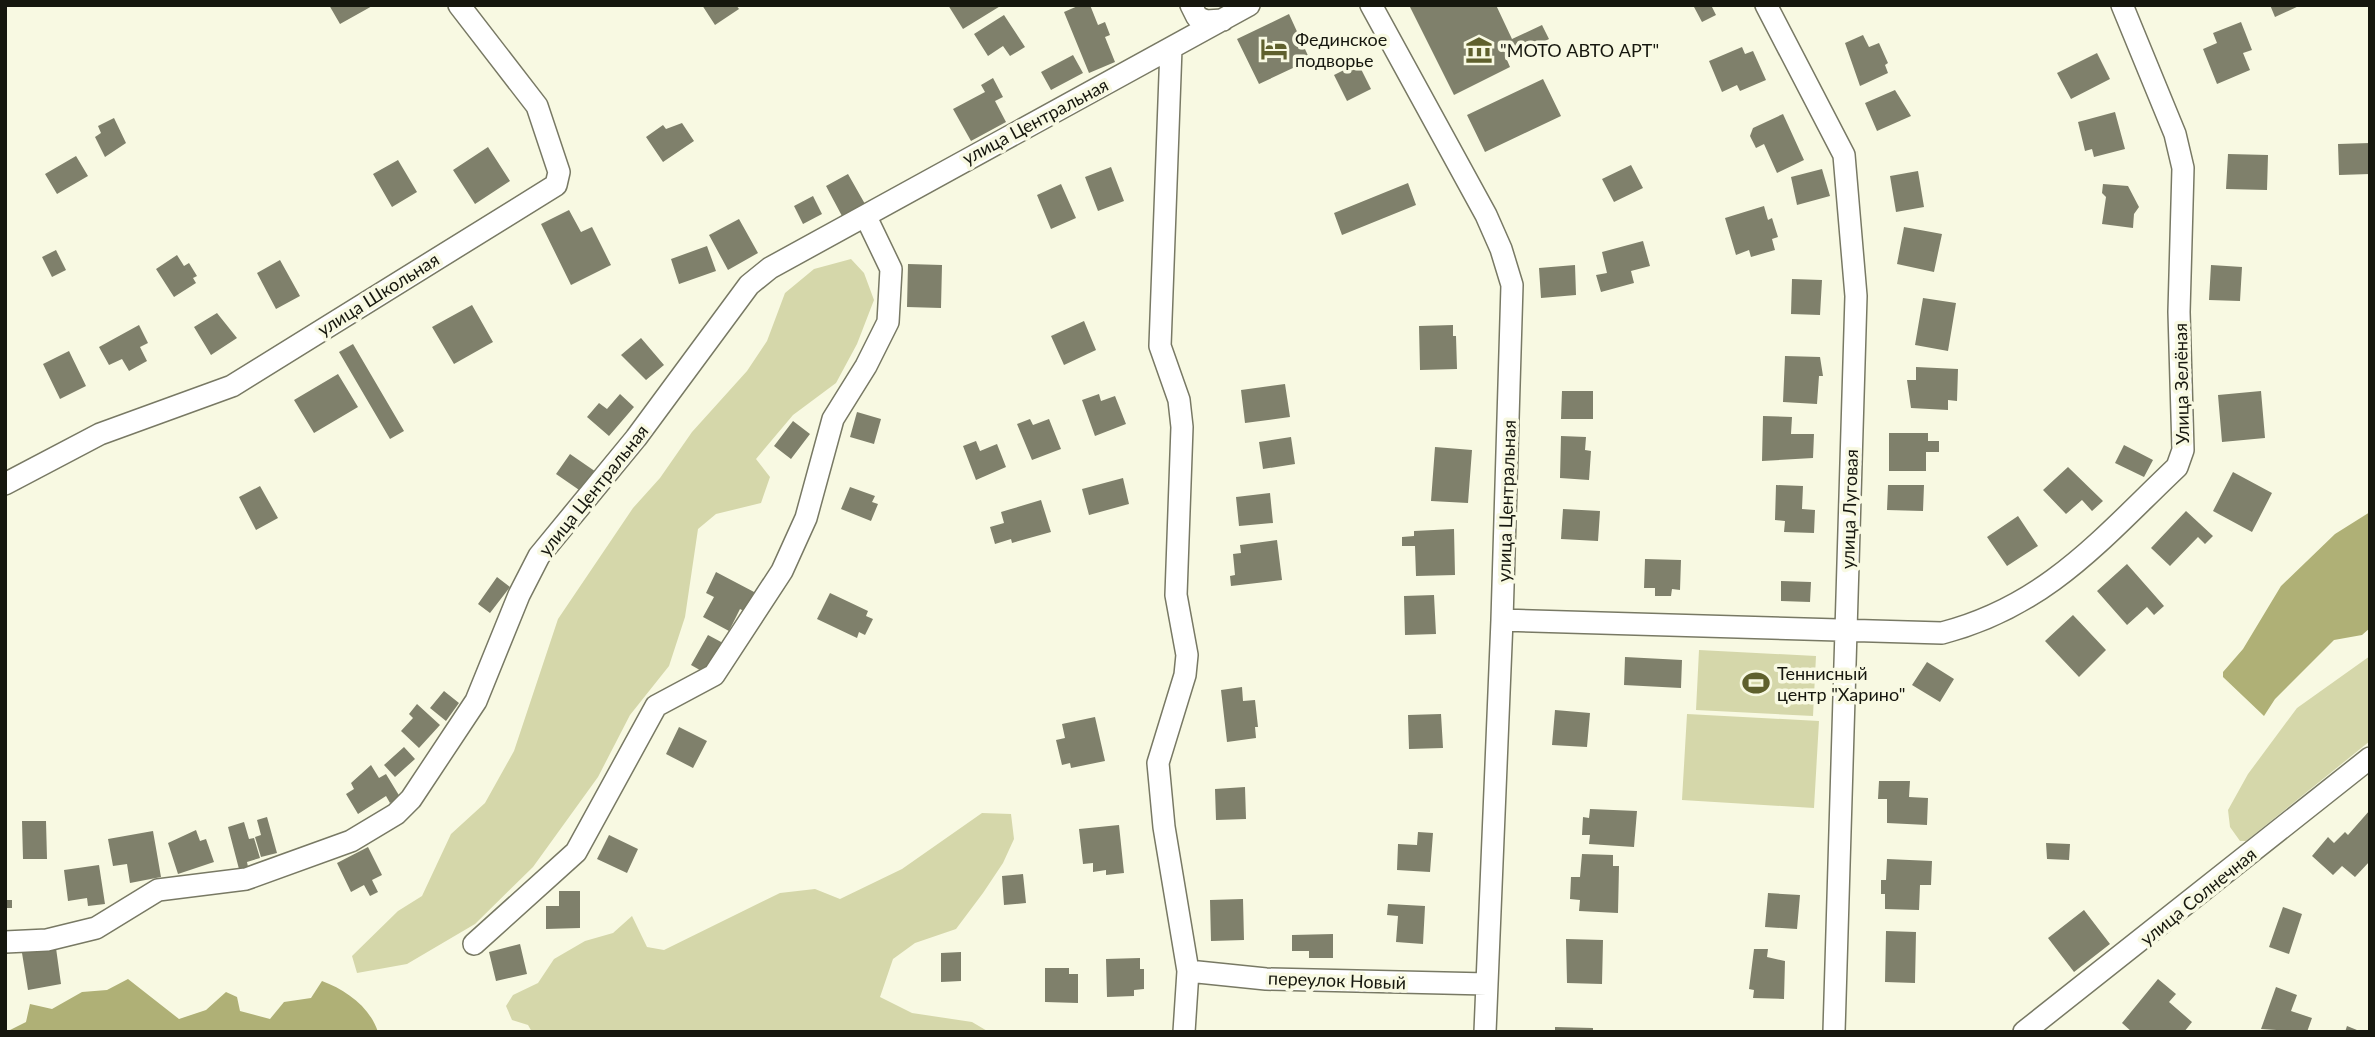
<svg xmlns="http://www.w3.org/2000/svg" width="2375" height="1037" font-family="Lato,sans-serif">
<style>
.green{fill:#d5d7aa}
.water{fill:#afb076}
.building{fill:#7f806b}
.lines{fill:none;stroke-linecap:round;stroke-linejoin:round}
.minor-casing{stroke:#787964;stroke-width:24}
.minor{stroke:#fff;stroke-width:21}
.labels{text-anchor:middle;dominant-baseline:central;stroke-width:7;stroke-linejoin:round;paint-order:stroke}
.poi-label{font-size:18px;fill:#16170e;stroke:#f8f9e2;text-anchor:start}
.street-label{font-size:18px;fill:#16170e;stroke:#f8f9e2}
</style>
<rect width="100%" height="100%" fill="#f8f9e2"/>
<path class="green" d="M851 259 864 273 874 300 857 344 836 383 793 415 756 459 770 477 761 503 716 514 698 529 685 617 669 666 630 715 598 777 533 867 475 924 407 964 357 973 352 956 398 911 422 896 451 834 485 803 514 751 558 619 633 508 660 478 692 432 747 371 767 341 785 293 814 269Z
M1699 650 1816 656 1813 716 1696 710Z
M2370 656V741L2246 841H2240L2230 827 2228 810 2248 774 2297 708Z
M1687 714 1819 721 1814 808 1682 800Z
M982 813 1011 814 1014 839 1003 863 983 893 956 929 915 943 893 959 880 997 912 1013 972 1022 989 1032H532L528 1025 512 1020 506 1006 513 995 538 983 554 959 585 941 613 933 632 916 647 947 664 950 780 893 815 889 840 899 902 869Z"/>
<path class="water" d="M2370 512V628L2362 635 2334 640 2275 699 2264 716 2223 677V672L2243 649 2281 586 2335 534Z
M128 979 179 1019 206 1010 226 992 237 997 240 1011 270 1019 284 1002 311 998 322 981C346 990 370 1007 378 1032H6L26 1022 30 1004 52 1009 82 992 107 990Z"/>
<path class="building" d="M329 5H374L340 24Z
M702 5H736L739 9 715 25Z
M948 5H1002L963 29Z
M1080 5H1090L1098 25 1105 22 1110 35 1105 37 1115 62 1089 73 1064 12Z
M1409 5H1496L1512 39 1542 25 1549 39 1507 60 1510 67 1454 95Z
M1711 5 1716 15 1702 22 1694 7Z
M2270 5H2301L2275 17Z
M1289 14 1310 60 1259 84 1237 39Z
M1004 15 1025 47 1010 56 1003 46 988 56 974 34Z
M2241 22 2252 50 2243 53 2250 70 2217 84 2203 49 2217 43 2213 33Z
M1863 35 1869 47 1879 43 1888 63 1885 65 1888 73 1860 86 1845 43Z
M1742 47 1745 54 1753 51 1766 80 1740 91 1737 85 1722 92 1709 61Z
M2097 53 2110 79 2071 99 2057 73Z
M1073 55 1083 73 1051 90 1041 72Z
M1358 63 1371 89 1347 101 1334 75Z
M993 78 1003 97 995 101 1006 122 971 141 953 109 985 92 981 85Z
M1543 79 1561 116 1485 152 1467 115Z
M1895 90 1911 116 1877 131 1865 103Z
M2115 112 2125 149 2094 157 2092 149 2085 151 2078 122Z
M1783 114 1804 160 1777 173 1764 144 1756 148 1750 136 1753 128Z
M114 118 126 143 105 157 95 137 101 133 98 126Z
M682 123 694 141 663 162 646 137 663 125 666 129Z
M2370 143V174L2339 175 2338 144Z
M488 147 510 181 475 204 453 170Z
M2228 154 2268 155 2267 190 2226 189Z
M76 156 88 176 57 194 45 174Z
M398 160 417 192 392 207 373 174Z
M1631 165 1643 188 1614 202 1602 179Z
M1111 167 1124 201 1098 211 1085 177Z
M1822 169 1830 196 1797 205 1791 177Z
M1918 171 1924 207 1896 212 1890 176Z
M848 174 865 204 842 216 826 186Z
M1408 183 1416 205 1342 235 1334 213Z
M1061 184 1076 218 1051 229 1037 195Z
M2103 184 2128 186 2139 207 2134 214 2133 228 2102 224 2106 197 2102 193Z
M813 196 822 214 803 224 794 206Z
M1764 206 1768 220 1772 218 1778 237 1772 239 1775 250 1751 257 1749 250 1736 255 1725 218Z
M569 210 581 232 592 227 611 265 571 285 541 224Z
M739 219 758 253 728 270 709 235Z
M1904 227 1942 234 1934 272 1897 264Z
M1643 241 1650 266 1631 271 1634 283 1601 292 1596 275 1607 273 1602 252Z
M707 246 716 271 679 284 671 259Z
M56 250 66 270 52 277 42 257Z
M177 255 184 266 189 263 197 276 193 278 196 283 174 297 156 269Z
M280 260 300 296 276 309 257 273Z
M908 264 942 265 941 308 907 307Z
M1575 265 1576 295 1541 298 1539 268Z
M2211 265 2242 267 2240 301 2209 300Z
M1792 279 1822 280 1820 315 1791 314Z
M1923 298 1956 303 1948 351 1915 345Z
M472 305 493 342 454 364 432 327Z
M217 313 237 338 211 355 194 327Z
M1084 321 1096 350 1064 365 1051 336Z
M139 325 148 343 140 347 147 361 129 371 122 359 109 365 99 347Z
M1453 325V336H1456L1457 369 1420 370 1419 326Z
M641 338 664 365 646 380 621 355Z
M353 344 404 431 390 439 339 352Z
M69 351 86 386 60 399 43 364Z
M1785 356 1820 357 1823 376H1819L1817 404 1783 402Z
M1916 367 1958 369 1957 401 1948 400V410L1911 408 1907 380H1916Z
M338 374 358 407 314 433 294 400Z
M1285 384 1290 417 1245 423 1241 390Z
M1562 391H1593V419H1561Z
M2261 391 2265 438 2222 442 2218 395Z
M620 394 634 407 609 436 587 417 599 403 607 409Z
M1099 394 1101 401 1115 396 1126 424 1095 436 1082 400Z
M857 412 881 419 874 444 850 437Z
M1763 416 1792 417 1791 434H1814L1813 458 1762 461Z
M1030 419 1033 425 1049 419 1061 449 1032 460 1017 424Z
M793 421 810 434 791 459 774 446Z
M1889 433H1928V441H1939V452H1926V471H1889Z
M1561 436 1586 437 1585 450 1591 451 1589 480 1560 478Z
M1291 437 1295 464 1263 469 1259 442Z
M976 441 980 451 997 444 1006 467 976 480 963 446Z
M2124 445 2153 460 2144 477 2115 463Z
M1435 447 1472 450 1468 503 1431 501Z
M570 454 599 474 585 494 556 474Z
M2068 467 2103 501 2092 511 2082 500 2066 514 2043 490Z
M2233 472 2272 493 2252 532 2213 511Z
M1123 478 1129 504 1089 515 1082 489Z
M1776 485 1803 486 1802 509 1815 510 1814 533 1784 532 1785 521 1775 520Z
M1888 485H1924L1923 511 1887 510Z
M260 486 278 518 256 530 239 497Z
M850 487 875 496 872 502 878 504 871 521 841 509Z
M1270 493 1273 523 1239 526 1236 497Z
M1041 500 1051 532 1012 543 1011 539 995 544 990 527 1004 523 1001 512Z
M1563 509 1600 511 1598 541 1561 539Z
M2186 511 2213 536 2205 544 2198 537 2170 566 2151 548Z
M2018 516 2038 546 2007 566 1987 537Z
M1454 529 1455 575 1416 576 1415 546H1402V537L1414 536V531Z
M1277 540 1282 580 1231 586 1230 576 1235 575 1233 554 1241 553 1240 545Z
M1645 559 1681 560 1680 590 1672 589 1671 596H1655V588H1644Z
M2127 564 2164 606 2154 615 2147 607 2127 625 2097 591Z
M716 572 756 593 746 612 740 609 729 631 703 617 714 597 706 593Z
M497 577 510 587 490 613 478 604Z
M1781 581 1811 582 1810 602 1781 601Z
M830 593 868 611 866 616 873 619 865 635 859 632 857 638 817 619Z
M1434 595 1436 634 1405 635 1404 596Z
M2073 615 2106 650 2079 677 2045 641Z
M708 635 723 643 705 673 691 665Z
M1625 657 1682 660 1681 688 1624 685Z
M1927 662 1954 679 1940 702 1912 685Z
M1242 687 1243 701 1255 700 1258 727H1255L1256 738 1227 742 1221 690Z
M444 691 459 703 446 721 430 708Z
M417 704 440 725 419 748 401 731 413 718 409 714Z
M1555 710 1590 713 1587 747 1552 745Z
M1441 714 1443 748 1409 749 1408 715Z
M1095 717 1105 761 1071 768 1070 763 1062 765 1056 740 1065 738 1062 724Z
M679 727 707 741 693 768 666 754Z
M404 747 415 759 395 777 384 765Z
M371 765 379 778 386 774 400 797 390 803 386 796 358 814 346 794 354 789 351 783Z
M1879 781H1910L1909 797 1928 798 1927 825 1887 823V799H1878Z
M1245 787 1246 819 1216 820 1215 789Z
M1590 809 1637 811 1634 847 1589 844 1590 835H1582L1583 817 1589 818Z
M2370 810V861L2355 877 2342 866 2333 875 2312 856 2328 837 2334 843 2345 832 2348 835Z
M267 817 277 853 261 857 255 837 261 835 257 820Z
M22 821H46L47 859H23Z
M244 822 249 839 254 838 260 858 247 862 248 867 239 869 228 827Z
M1119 825 1124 873 1106 875V870L1093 872V863L1083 864 1079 829Z
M196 830 200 841 206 839 214 862 178 874 168 843Z
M153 831 161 877 130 883 127 864 113 866 108 839Z
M1418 832 1433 833 1430 872 1397 870 1398 844 1417 845Z
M609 835 638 849 627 873 597 859Z
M2046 843 2070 844 2069 860 2047 859Z
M368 847 382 875 372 880 378 892 370 896 364 885 351 892 337 863Z
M1582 854 1613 855V866H1619L1618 913 1579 911 1580 900 1570 899 1571 877H1580Z
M1887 859 1932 861 1931 885H1920L1919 910 1885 909V894H1881V880H1886Z
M99 865 105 904 88 906 87 898 68 901 64 870Z
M1023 874 1026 903 1004 905 1002 876Z
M559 891H580V928L546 929V906H559Z
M1768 893 1800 895 1797 929 1765 927Z
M1243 899 1244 940 1211 941 1210 900Z
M5 900H12V908H5Z
M1388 904 1425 906 1423 944 1396 942 1398 916 1387 915Z
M2283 907 2302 914 2289 954 2269 947Z
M2084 910 2110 944 2074 972 2048 938Z
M1886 931 1916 932 1915 983 1885 982Z
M1333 934V958H1309V951H1292V935Z
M1566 939 1603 940 1602 984 1567 983Z
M520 944 527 974 496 981 489 952Z
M56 948 61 984 28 990 22 953Z
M1754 949H1768L1767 957 1785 961 1784 999 1753 998 1754 990 1749 989Z
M961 952V981L941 982V953Z
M1140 958V969H1144V989L1134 990V996L1107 997 1106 959Z
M1045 968H1069V974H1078V1003L1045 1002Z
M2158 979 2176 994 2169 1002 2192 1022 2184 1032H2132L2122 1023Z
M2276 987 2297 995 2291 1011 2312 1018 2307 1032 2261 1029Z
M2347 1026 2362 1032H2345Z
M1555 1027 1593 1028V1032H1555Z"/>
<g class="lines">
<defs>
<path id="minor" d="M1191 5 1197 17 1206 21 1223 20
M1371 5 1486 215 1501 249 1512 285 1502 620 1485 1032
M1766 5 1844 155 1856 296 1834 1032
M1171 48 1160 346 1179 400 1182 427 1176 595 1187 655 1185 675 1158 763 1164 827 1188 971 1184 1032
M5 484 100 434 232 386 556 185 559 172 537 106 459 5
M1502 620 1942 633C2047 606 2102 538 2177 467L2183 450 2179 312 2183 168 2175 134 2122 5
M5 942 47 940 96 928 158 890 246 879 351 841 396 814 411 799 476 701 519 595 539 556 636 438 749 285 770 268 1249 5
M474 944 576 852 656 706 714 675 782 571 806 518 833 419 866 366 888 322 891 269 866 217
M1188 971 1266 979 1487 984
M2024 1032 2370 758"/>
</defs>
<use href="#minor" class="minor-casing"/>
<use href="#minor" class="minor"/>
</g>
<defs>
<symbol id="hotel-bare" viewBox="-9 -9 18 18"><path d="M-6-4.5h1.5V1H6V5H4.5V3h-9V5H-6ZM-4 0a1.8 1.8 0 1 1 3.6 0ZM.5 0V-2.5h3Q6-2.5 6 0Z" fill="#5f602d" stroke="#f8f9e2" stroke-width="2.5" paint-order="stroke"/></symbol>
<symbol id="museum-bare" viewBox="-9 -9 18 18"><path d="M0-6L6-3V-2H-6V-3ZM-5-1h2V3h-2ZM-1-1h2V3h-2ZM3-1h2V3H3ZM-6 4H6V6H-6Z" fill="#5f602d" stroke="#f8f9e2" stroke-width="2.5" paint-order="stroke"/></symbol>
<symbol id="stadium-bare" viewBox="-9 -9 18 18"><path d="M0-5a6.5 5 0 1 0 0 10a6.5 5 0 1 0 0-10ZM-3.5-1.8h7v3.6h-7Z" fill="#5f602d" stroke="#f8f9e2" stroke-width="2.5" paint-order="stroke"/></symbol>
</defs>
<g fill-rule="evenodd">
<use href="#hotel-bare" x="1255" y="30" width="38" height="38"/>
<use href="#museum-bare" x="1460" y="31" width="38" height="38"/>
<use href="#stadium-bare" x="1737" y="664" width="38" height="38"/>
</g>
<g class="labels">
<g class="poi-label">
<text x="1295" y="39">Фединское<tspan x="1295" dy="21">подворье</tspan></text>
<text x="1500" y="50">"МОТО АВТО АРТ"</text>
<text x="1777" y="673">Теннисный<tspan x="1777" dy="21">центр "Харино"</tspan></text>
</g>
<g class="street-label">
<text transform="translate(1035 121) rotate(-28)">улица Центральная</text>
<text transform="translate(378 294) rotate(-32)">улица Школьная</text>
<text transform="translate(2181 384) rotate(-91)">Улица Зелёная</text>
<text transform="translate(593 490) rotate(-51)">улица Центральная</text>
<text transform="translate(1506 501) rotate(-88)">улица Центральная</text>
<text transform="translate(1849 509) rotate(-88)">улица Луговая</text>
<text transform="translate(2198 896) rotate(-39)">улица Солнечная</text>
<text transform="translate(1337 980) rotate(2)">переулок Новый</text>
</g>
</g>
<rect width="2375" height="1037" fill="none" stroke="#16170e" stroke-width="14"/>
</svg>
